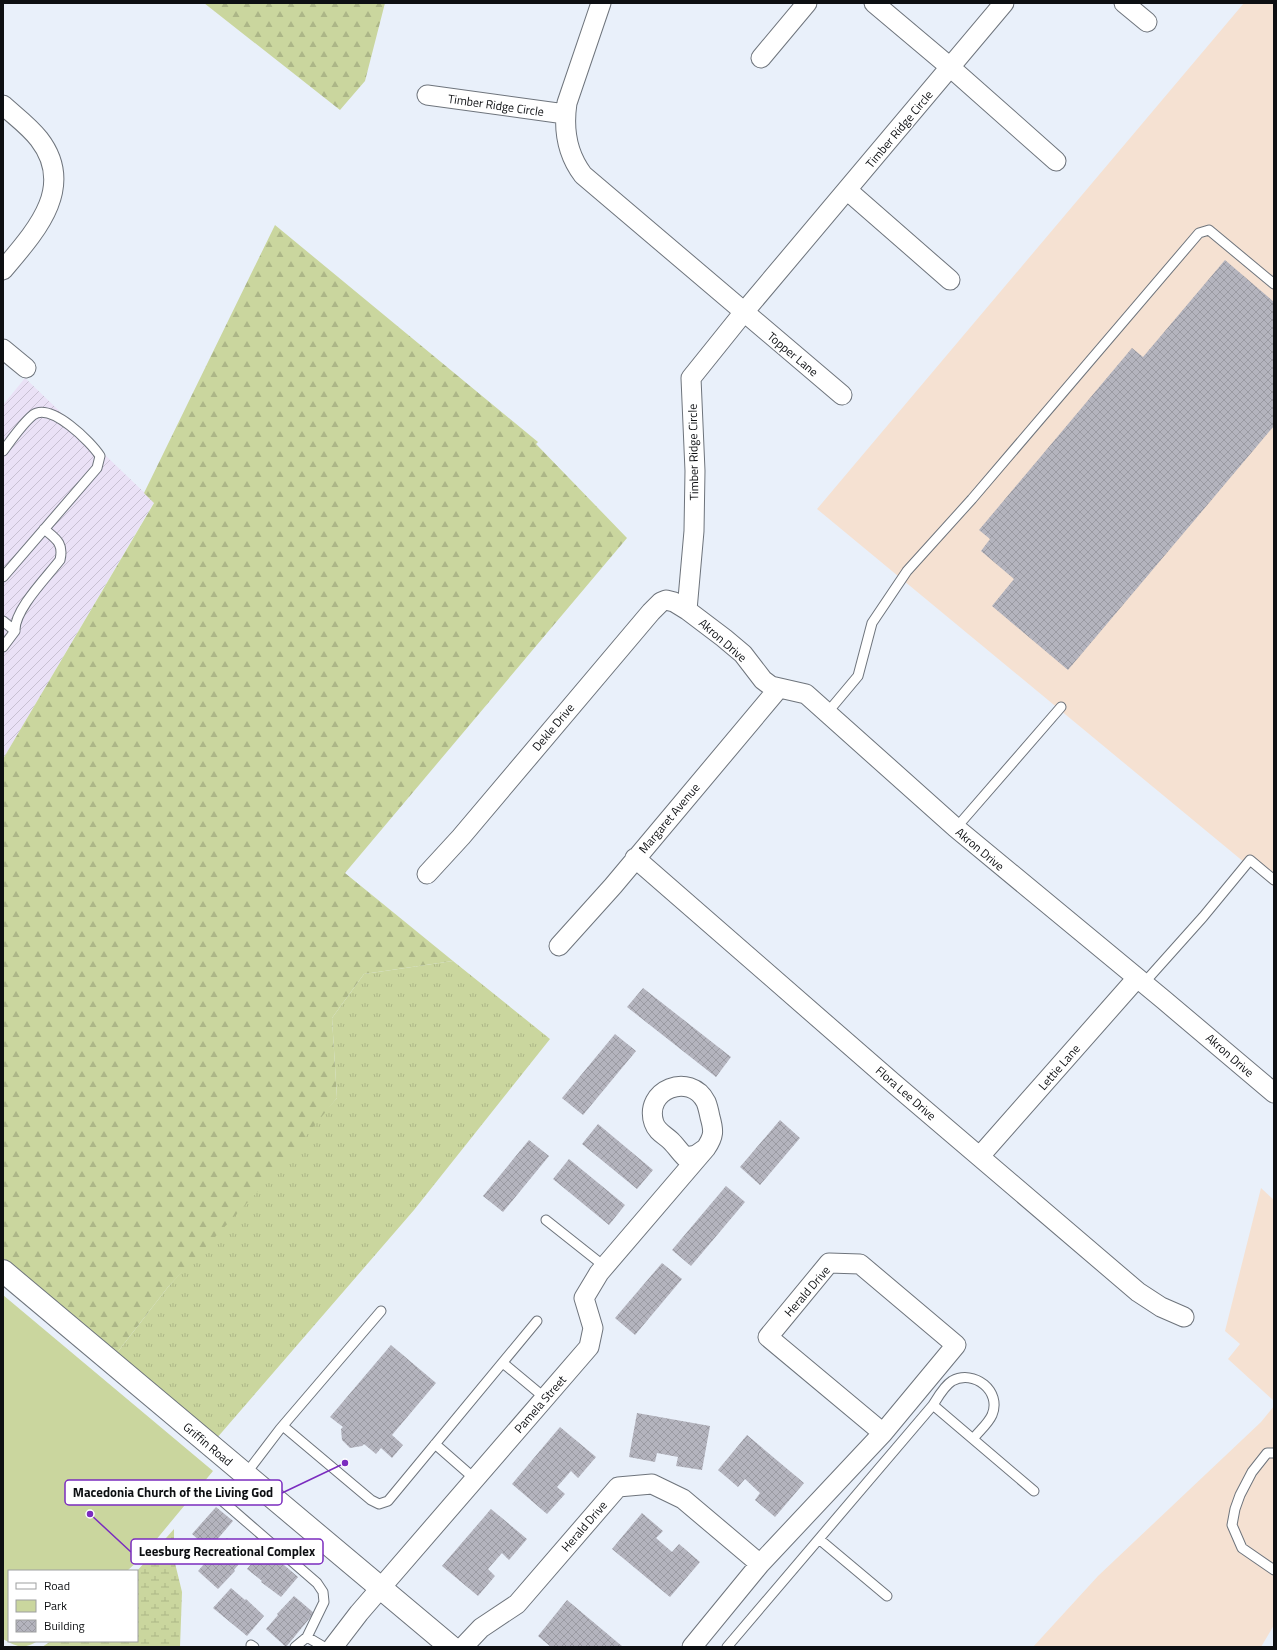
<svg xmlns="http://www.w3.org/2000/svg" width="1277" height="1650" font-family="'Titillium Web',sans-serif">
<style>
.commercial{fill:#f5e1d2}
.industrial{fill:url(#industrial-furrows)}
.grass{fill:url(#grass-tufts)}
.forest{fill:url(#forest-firs)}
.wetland{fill:url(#wetland-marsh)}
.park{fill:#cad69e}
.building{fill:url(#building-cross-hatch)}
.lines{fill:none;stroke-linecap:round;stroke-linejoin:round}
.lane-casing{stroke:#6e747c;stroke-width:11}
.street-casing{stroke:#6e747c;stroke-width:21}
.secondary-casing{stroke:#6e747c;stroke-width:24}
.lane{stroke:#fff;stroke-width:9}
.street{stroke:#fff;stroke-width:19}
.secondary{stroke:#fff;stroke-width:22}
.labels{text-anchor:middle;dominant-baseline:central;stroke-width:3;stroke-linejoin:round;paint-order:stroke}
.street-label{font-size:12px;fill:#0d0f12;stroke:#fff}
.leader{fill:none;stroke:#7b2cbf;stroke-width:1.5}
.callout-dot{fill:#7b2cbf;stroke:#fff;stroke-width:1.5}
.callout{fill:#fff;stroke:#7b2cbf;stroke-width:1.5}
.callout-label{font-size:13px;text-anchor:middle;font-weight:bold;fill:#0d0f12}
</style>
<defs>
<pattern id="industrial-furrows" width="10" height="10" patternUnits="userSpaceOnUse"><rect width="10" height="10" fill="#eae1f6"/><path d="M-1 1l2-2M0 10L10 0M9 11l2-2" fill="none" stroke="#c8c0d2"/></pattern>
<pattern id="grass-tufts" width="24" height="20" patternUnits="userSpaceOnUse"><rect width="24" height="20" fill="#cad69e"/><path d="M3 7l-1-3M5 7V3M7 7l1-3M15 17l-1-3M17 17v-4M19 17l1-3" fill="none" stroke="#acb687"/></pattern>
<pattern id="forest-firs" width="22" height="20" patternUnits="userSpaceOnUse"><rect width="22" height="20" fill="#cad69e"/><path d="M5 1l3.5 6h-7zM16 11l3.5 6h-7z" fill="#acb687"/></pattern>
<pattern id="wetland-marsh" width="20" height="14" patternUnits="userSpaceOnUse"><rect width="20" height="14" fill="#cad69e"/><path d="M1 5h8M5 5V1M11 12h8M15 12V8" fill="none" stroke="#acb687"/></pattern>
<pattern id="building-cross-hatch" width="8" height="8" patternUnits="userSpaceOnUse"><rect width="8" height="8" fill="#b4b4be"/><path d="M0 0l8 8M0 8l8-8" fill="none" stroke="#9a9aa2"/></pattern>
</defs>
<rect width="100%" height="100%" fill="#e9f0fa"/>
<path class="commercial" d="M1244 3H1274V887L817 509Z
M1261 1188 1274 1200V1401L1228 1359 1240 1344 1225 1331Z
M1274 1406V1625L1261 1647H1033L1098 1576 1261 1422Z"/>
<path class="industrial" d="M25 378 154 502 3 759V405Z"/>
<path class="grass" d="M453 961 550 1039 414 1210 216 1439 116 1354 168 1287 337 1098 332 1018 364 974Z"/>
<path class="forest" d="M204 3H385L365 81 340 110Z
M275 225 538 442 536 444 627 538 345 873 453 961 364 974 332 1018 337 1098 278 1170 168 1287 116 1354 3 1258V759L154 503 144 493Z"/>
<path class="wetland" d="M174 1529V1559L182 1592 180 1647H42L51 1641H137V1571Z"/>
<path class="park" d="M3 1295 213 1471 141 1558 127 1571H9V1641H38C22 1650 18 1647 3 1639Z"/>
<path class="building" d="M1225 260 1274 302V426L1068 670 992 606 1014 579 981 551 990 539 979 530 1132 348 1143 357Z
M643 988 731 1057 716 1077 627 1007Z
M615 1034 636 1051 583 1115 562 1098Z
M780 1120 800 1138 760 1185 740 1167Z
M598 1124 653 1170 637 1189 582 1144Z
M529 1140 549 1156 503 1212 483 1196Z
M569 1159 625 1205 609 1225 553 1179Z
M726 1186 745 1202 691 1266 672 1250Z
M662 1263 682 1279 635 1335 615 1318Z
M391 1345 436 1383 392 1435 403 1445 392 1458 381 1448 376 1454 364 1444 362 1446 350 1448 342 1440 341 1429 343 1427 330 1417Z
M637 1413 710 1426 702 1470 676 1466 678 1457 657 1453 655 1462 629 1457Z
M560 1427 596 1457 578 1478 571 1471 557 1487 565 1494 547 1514 512 1484Z
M747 1435 804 1483 775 1517 755 1500 760 1493 745 1479 738 1487 718 1470Z
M216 1507 233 1521 209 1549 192 1534Z
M491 1509 527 1539 509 1560 502 1553 488 1569 495 1576 478 1596 442 1566Z
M642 1513 663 1531 656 1538 672 1552 679 1544 700 1562 670 1597 612 1549Z
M227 1538 246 1555 234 1570 235 1571 218 1589 198 1571Z
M264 1548 298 1577 281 1597 261 1582 262 1581 247 1569Z
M231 1588 245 1600 246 1599 264 1616 247 1636 213 1608Z
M294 1596 314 1613 286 1647 266 1629 278 1615 277 1614Z
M567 1600 623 1647 565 1646 551 1647 538 1636Z"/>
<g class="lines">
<defs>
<path id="lane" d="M3 451C12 439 22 424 33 415 51 402 91 442 100 456L97 468 3 577
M3 621 15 631 3 647
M15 631C14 610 47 577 60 560 64 543 56 539 44 529
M827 713 858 676 872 623 907 571 972 499 1199 233 1209 230 1274 284
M956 828 1061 707
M1144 983 1203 917 1250 860 1274 880
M546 1220 604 1266
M503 1363 545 1398
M933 1405C938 1397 944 1386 952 1381 974 1369 1002 1391 992 1415 988 1424 979 1431 973 1439
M283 1426 371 1500 379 1504 388 1501 537 1321
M435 1444 475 1479
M1274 1453H1267L1252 1472 1240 1495 1235 1509 1232 1525 1242 1548 1274 1570
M245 1475 280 1429 381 1311
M219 1498 317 1583 323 1592 324 1602 307 1637
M819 1539 887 1596
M251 1645 254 1647
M295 1647 307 1637 324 1647
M727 1647 933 1405 1034 1491"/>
<path id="street" d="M601 3 567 103C563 130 567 154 583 175L842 395
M874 3 950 67 1056 161
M1124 3 1147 22
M761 58 807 3
M427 95 565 114
M3 105C15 116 29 126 39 139 77 188 34 233 3 270
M847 190 950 280
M3 349 26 368
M687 610 694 531 695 471 691 378 744 312 1004 3
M635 858 892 1082 1138 1292 1161 1307 1184 1317
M427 874 461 837 651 612 661 602 666 600 674 602 687 610 724 638 743 654 763 680 771 686 806 694 956 828 1164 1000 1274 1093
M559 946 613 886 779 688
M980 1156 1137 978
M829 1263 860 1264 956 1345 883 1433 768 1337Z
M333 1647 359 1613 589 1347 593 1328 584 1298 599 1273 706 1148C714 1136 714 1131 710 1117 709 1112 708 1107 706 1102 690 1071 643 1090 654 1123 657 1132 665 1135 671 1141 676 1146 680 1152 685 1157L696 1155 706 1148
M463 1647 481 1628 517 1604 618 1487 652 1484 683 1499 760 1564
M692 1647 760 1564 883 1433"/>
<path id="secondary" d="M3 1271 451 1647"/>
</defs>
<use href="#lane" class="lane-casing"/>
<use href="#street" class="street-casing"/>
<use href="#secondary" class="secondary-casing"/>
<use href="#lane" class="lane"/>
<use href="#street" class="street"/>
<use href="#secondary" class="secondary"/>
</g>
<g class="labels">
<g class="street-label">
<text transform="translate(496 105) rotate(8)">Timber Ridge Circle</text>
<text transform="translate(899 129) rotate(-50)">Timber Ridge Circle</text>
<text transform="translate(793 354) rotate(40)">Topper Lane</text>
<text transform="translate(693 452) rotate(-91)">Timber Ridge Circle</text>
<text transform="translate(723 640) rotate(41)">Akron Drive</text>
<text transform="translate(553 727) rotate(-50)">Dekle Drive</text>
<text transform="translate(669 818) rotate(-50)">Margaret Avenue</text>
<text transform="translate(980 849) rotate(40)">Akron Drive</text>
<text transform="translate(1230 1055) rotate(41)">Akron Drive</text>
<text transform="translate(1059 1067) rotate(-49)">Lettie Lane</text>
<text transform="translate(906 1093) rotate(41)">Flora Lee Drive</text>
<text transform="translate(807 1291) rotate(-49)">Herald Drive</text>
<text transform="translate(540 1404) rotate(-49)">Pamela Street</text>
<text transform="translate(208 1444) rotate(40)">Griffin Road</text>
<text transform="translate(584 1526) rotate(-49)">Herald Drive</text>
</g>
</g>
<path class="leader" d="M345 1463L282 1493M90 1514L131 1552"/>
<g class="callout-dot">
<circle cx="345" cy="1463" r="4"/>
<circle cx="90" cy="1514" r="4"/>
</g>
<g class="callout">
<rect x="65" y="1480" width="217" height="25" rx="4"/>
<rect x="131" y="1539" width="192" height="25" rx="4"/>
</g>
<g class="callout-label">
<text x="173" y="1497">Macedonia Church of the Living God</text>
<text x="227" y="1556">Leesburg Recreational Complex</text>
</g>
<rect width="1277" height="1650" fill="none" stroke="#0d0f12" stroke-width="8"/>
<rect x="8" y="1570" width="130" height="72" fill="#ffffff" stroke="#9e9fa0"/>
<rect x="16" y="1583" width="20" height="6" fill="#ffffff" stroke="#9e9fa0"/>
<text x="44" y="1590" font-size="12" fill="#0d0f12">Road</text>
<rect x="16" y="1600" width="20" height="12" fill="#cad69e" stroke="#9e9fa0"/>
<text x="44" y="1610" font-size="12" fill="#0d0f12">Park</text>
<rect x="16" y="1620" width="20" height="12" fill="url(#building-cross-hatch)" stroke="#9e9fa0"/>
<text x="44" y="1630" font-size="12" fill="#0d0f12">Building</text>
</svg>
